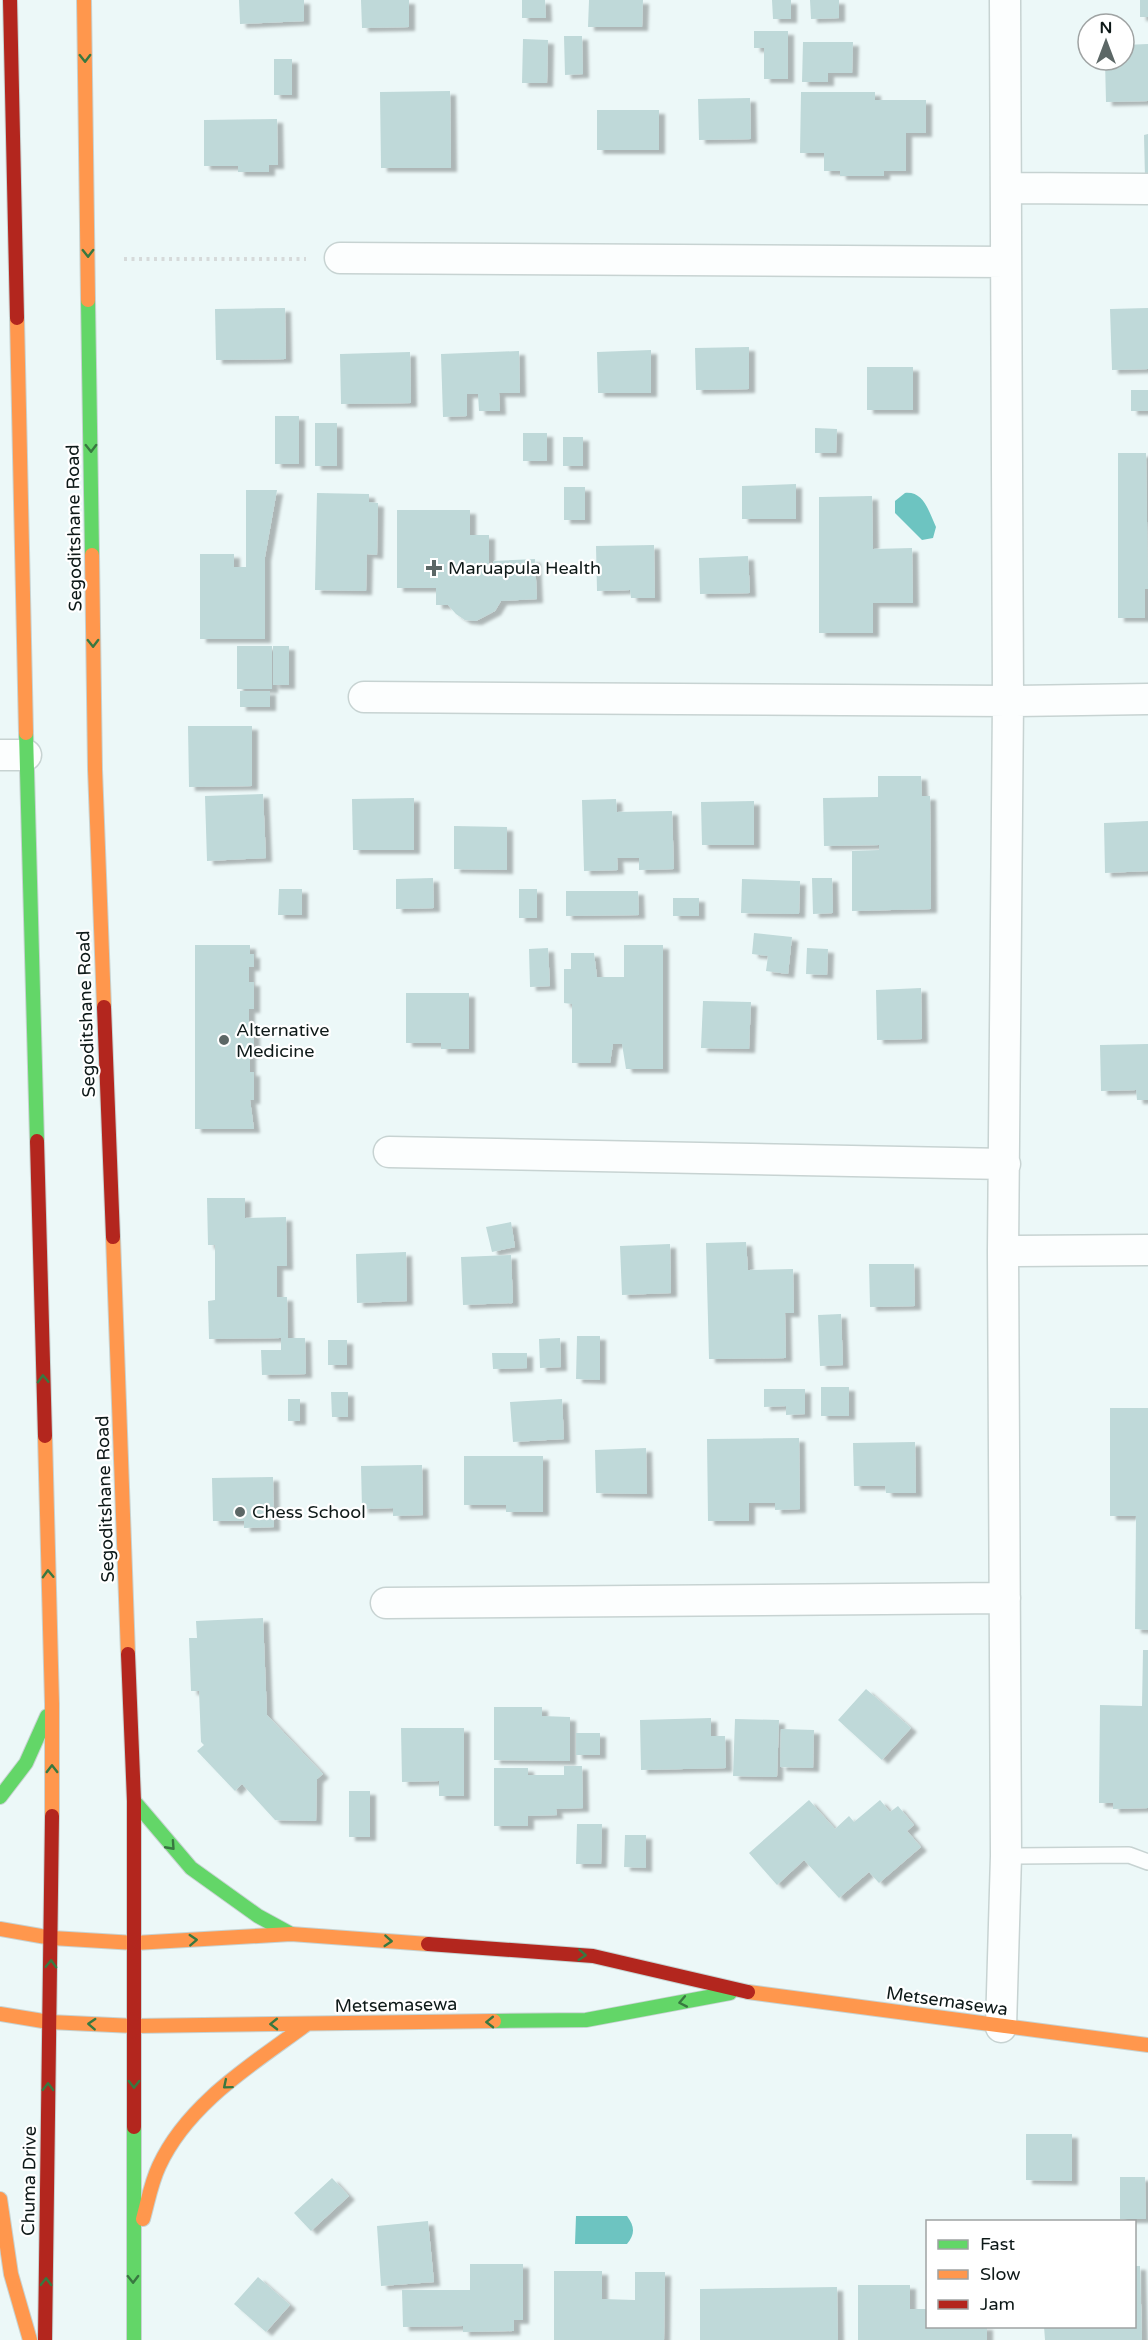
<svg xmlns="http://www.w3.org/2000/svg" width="1148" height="2340" font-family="'Varela Round',sans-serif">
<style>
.water{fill:#6dc4c1}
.building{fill:#bfd9d9;filter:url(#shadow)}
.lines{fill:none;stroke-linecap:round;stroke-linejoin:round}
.lane-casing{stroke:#c7d3d2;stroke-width:18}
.street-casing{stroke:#c7d3d2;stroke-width:33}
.fast-casing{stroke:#c7d3d2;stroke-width:16}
.slow-casing{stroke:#c7d3d2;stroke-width:16}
.jam-casing{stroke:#c7d3d2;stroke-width:16}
.path{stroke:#d6dada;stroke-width:4;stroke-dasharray:3 4.5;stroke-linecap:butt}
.lane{stroke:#fcfefe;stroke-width:15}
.street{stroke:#fcfefe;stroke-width:30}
.fast{stroke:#63d668;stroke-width:14}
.slow{stroke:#ff974d;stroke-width:14}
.jam{stroke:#b3261e;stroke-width:14}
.oneway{stroke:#387840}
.poi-dot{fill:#5c6766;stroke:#fff;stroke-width:2}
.labels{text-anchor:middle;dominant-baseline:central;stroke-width:4.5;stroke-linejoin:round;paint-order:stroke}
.street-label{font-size:18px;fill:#0e1918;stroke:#fff}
.poi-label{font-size:18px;fill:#0e1918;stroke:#fff;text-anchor:start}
</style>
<defs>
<filter id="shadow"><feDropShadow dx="6" dy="4" stdDeviation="1.5" flood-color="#0004"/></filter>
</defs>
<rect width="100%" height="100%" fill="#ecf8f8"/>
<path class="water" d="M905 493C924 491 929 512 936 527L933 538 922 540 895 513V501Z
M576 2216H627C635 2227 635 2234 627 2244H575Z"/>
<path class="building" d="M239 0H304V21L240 24Z
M361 0H409V27L362 28Z
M522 0H545L546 18H522Z
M589 0H643L642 27H588Z
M772 0H791V19H773Z
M810 0H839V18L811 19Z
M1140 0H1148V17H1140Z
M754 31H788V79H764V48H754Z
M564 36H582L583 74 565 75Z
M523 39 548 40 547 83H522Z
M803 42H853L852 73H828V82H802Z
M1148 44V101L1106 102 1105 60H1124V45Z
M274 59H292V95H274Z
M450 91 451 168H381L380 92Z
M801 92H875V100H926V133H906V171H884V176H840V171H824V153H800Z
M750 98 751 139 699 140 698 99Z
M597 110H659V150H597Z
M277 119 278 165H269V172H238V166H204V120Z
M1148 134V178H1145L1144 135Z
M285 308 286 359 216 360 215 309Z
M1148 308V369L1112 370 1110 309Z
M749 347V389L696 390 695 348Z
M651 350V393H598L597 352Z
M519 351 520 393H499L500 411H479L478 394H467V416L443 417 441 354Z
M410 352 411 403 341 404 340 354Z
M867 367H913V410H867Z
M1131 390H1148V411H1131Z
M275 416H299V464H275Z
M315 423H337V466H315Z
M815 428 837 429 836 453H815Z
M523 433H547V461H523Z
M563 437H583V466H563Z
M1118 453H1146L1148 589H1145V618H1118Z
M796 484V519H742V486Z
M564 487H585V520H564Z
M246 490H277L265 557V639H200V554H234V567H246Z
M317 493 369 494V502L378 503 377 555 367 554 366 591 315 590Z
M872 496 873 549 912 548 913 603H873V633H819V497Z
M397 510H470V535H489V570L493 573V561L535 559 537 599 501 601 495 611 476 621 465 620 456 614 448 605H436V588H397Z
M654 545 655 598H631L630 590 597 591 596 546Z
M748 556 750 593 700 594 699 558Z
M237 646H272V689H237Z
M273 646H289V685H273Z
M240 691H270V707H240Z
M188 726H252V786L189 787Z
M878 776H921L922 796H930L931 909 852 911V851L879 850V845L824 846 823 798 878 797Z
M263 794 266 858 207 861 205 796Z
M414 798V850H353L352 799Z
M616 799 617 812 672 811 674 869 639 870V858H617L618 870 584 871 582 800Z
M754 801V845H702L701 802Z
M1148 821V871L1105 873 1104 823Z
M454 826 507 827V870L454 869Z
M433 878 434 908 396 909V879Z
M812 878H832L833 913 813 914Z
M742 879 800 881 799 914 741 913Z
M279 889H302V915H278Z
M519 889H537V918H519Z
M566 891H638L639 915 566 916Z
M673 898H699V916H673Z
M754 933 792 937 788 974 766 971 768 956 752 954Z
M195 945H250V954H254V967H249V982H254V1009H249V1026H254V1054H250V1072H254V1100H250L254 1129H195Z
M624 945H663V1069H626L622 1044H613L610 1063H572V1004L564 1003V969H571V953H594L597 977H624Z
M548 948 550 986 530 987 529 949Z
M807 948 828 949 827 975 806 974Z
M921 988 922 1039 877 1040 876 990Z
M406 993H469V1049H441V1043H406Z
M703 1001 751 1002 749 1049 701 1048Z
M1148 1044V1100H1137L1136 1090 1101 1091 1100 1045Z
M207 1198H245V1218L286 1217 287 1266H277V1297H287L288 1338H305L306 1374 262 1375 261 1350H281V1338L209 1339 208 1301 215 1300V1245H208Z
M511 1222 515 1247 492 1252 486 1227Z
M746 1242 748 1270 793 1269 794 1313H785L786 1358 709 1359 706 1243Z
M670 1244 671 1293 622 1295 620 1246Z
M406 1252 407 1301 357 1303 356 1254Z
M511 1255 513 1303 463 1305 461 1257Z
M869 1264H914L915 1306 870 1307Z
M841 1314 843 1365 820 1366 818 1315Z
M577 1336H600V1380L576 1379Z
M560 1338 561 1367 540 1368 539 1339Z
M328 1340H347V1365H328Z
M492 1353H527V1368L493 1369Z
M821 1387H849V1416H821Z
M764 1389H805V1414L786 1415V1406L764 1407Z
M331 1392H348V1417H332Z
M288 1399H300V1421H288Z
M562 1399 564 1439 513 1442 510 1402Z
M1110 1408H1148V1630L1135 1629 1136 1516H1110Z
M799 1438 800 1509 775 1510V1503H749V1521H708L707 1439Z
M915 1442 916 1493H886L885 1486H854L853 1443Z
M646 1448 647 1494 596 1493 595 1450Z
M464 1456H543V1512H506V1505H464Z
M422 1465 423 1515 393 1516V1508L362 1509 361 1466Z
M273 1477 274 1527 244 1528V1521H213L212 1478Z
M263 1618 267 1715 323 1774 317 1779 316 1821 275 1820 242 1784 235 1791 197 1751 204 1745 201 1742 199 1691H191L189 1638H197L196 1621Z
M1143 1650H1148V1808L1113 1809V1803H1099L1100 1705 1142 1706Z
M866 1689 911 1728 882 1760 838 1720Z
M494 1707H542V1716L570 1717V1761L494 1760Z
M711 1718V1736H725L726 1768 641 1770 640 1720Z
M735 1719 779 1720 777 1777 733 1776Z
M401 1728H464V1796H439V1781L402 1782Z
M781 1729 814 1730 813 1768 780 1767Z
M576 1733H600V1755H576Z
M564 1766H582L583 1808 556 1809 557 1815 528 1816V1826H494V1768H528V1775H564Z
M349 1791H370V1837H349Z
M809 1800 835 1829 849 1816 854 1822 880 1800 890 1812 898 1806 914 1825 907 1831 921 1847 879 1883 869 1872 839 1898 804 1860 777 1885 749 1853Z
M577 1824H602L601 1864H576Z
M625 1835H646V1868L624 1867Z
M1026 2134H1072V2181L1026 2180Z
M1120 2177H1145L1146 2219H1120Z
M332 2178 349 2196 311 2231 294 2213Z
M428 2221 434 2282 381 2286 377 2226Z
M470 2264H523V2320H514V2331L463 2332V2326L403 2327 402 2290H470Z
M1134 2266H1140L1142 2340H1045L1044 2326H1134Z
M554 2271H602V2299L635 2300V2272H665L664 2340H554Z
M258 2277 290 2305 266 2332 234 2304Z
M858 2285H910V2309H928V2326H987V2340H858Z
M837 2287 838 2340H700V2289Z"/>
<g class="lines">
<defs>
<path id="lane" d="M1006 1856 1129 1855 1148 1862"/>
<path id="street" d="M1006 188 1148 189
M340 258 1006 262
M364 697 1008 701 1148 699
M0 755H26
M389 1152 1005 1164
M1003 1251 1148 1250
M386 1603 1005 1598
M1001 2027 1006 1856 1003 1251 1008 701 1005 0"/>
<path id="fast" d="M88 300 92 555
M26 733 37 1141
M0 1797 26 1763 47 1716
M134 1801 191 1868 258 1916 291 1934
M494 2021 586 2020 730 1993
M134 2127V2340"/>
<path id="slow" d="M84 0 88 300
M17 318 26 733
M92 555 95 769 104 1007
M113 1237 128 1654
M45 1436 52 1704V1816
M0 1929 52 1938 135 1943 291 1934 428 1944
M748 1992 1148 2045
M0 2014 49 2022 134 2026 494 2021
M0 2199 11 2274 30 2340
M143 2219C148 2201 151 2183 159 2166 188 2103 253 2064 307 2024"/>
<path id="jam" d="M10 0 17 318
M104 1007 113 1237
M37 1141 45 1436
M128 1654 134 1801V2127
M428 1944 593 1956 748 1992
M45 2340 52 1816"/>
</defs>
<use href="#lane" class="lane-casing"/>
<use href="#street" class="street-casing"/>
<use href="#fast" class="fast-casing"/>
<use href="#slow" class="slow-casing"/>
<use href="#jam" class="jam-casing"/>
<path class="path" d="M124 259H306"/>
<use href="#lane" class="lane"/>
<use href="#street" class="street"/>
<use href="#fast" class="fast"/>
<use href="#slow" class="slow"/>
<use href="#jam" class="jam"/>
</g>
<defs><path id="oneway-chevron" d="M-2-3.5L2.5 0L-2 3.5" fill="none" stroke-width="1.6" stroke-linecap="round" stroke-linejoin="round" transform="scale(1.5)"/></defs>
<g class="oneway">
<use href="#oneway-chevron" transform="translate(85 58) rotate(89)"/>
<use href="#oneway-chevron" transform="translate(88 253) rotate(89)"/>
<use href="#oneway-chevron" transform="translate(91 448) rotate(89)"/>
<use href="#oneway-chevron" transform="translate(93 643) rotate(89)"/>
<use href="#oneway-chevron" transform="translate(43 1379) rotate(-92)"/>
<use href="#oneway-chevron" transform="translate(48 1574) rotate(-92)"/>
<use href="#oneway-chevron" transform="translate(52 1769) rotate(-90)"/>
<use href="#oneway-chevron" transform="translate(171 1846) rotate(48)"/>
<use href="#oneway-chevron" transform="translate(193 1940) rotate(-3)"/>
<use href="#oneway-chevron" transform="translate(388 1941) rotate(4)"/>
<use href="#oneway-chevron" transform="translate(582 1955) rotate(4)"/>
<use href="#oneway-chevron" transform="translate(51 1964) rotate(-88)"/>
<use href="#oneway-chevron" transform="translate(683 2002) rotate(169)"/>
<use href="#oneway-chevron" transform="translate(490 2022) rotate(179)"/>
<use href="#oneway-chevron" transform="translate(92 2024) rotate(-177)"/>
<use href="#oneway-chevron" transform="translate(274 2024) rotate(179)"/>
<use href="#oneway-chevron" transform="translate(134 2084) rotate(90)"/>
<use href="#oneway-chevron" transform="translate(227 2085) rotate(140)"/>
<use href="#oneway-chevron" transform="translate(48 2087) rotate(-89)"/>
<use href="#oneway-chevron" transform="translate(133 2279) rotate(89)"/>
<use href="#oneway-chevron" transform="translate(46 2282) rotate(-89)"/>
</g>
<g class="poi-dot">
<path d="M431 559h6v6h6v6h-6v6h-6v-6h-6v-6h6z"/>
<circle cx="224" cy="1040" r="6"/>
<circle cx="240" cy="1512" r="6"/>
</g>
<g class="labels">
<g class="street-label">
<text transform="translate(74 528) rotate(-91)">Segoditshane Road</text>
<text transform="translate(86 1014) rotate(-92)">Segoditshane Road</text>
<text transform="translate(105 1499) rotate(-92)">Segoditshane Road</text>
<text transform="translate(947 2001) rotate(8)">Metsemasewa</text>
<text transform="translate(396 2005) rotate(-1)">Metsemasewa</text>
<text transform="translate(29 2181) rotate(-89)">Chuma Drive</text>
</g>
<g class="poi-label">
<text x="448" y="568">Maruapula Health</text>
<text x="236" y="1030">Alternative<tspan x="236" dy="21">Medicine</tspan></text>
<text x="252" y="1512">Chess School</text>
</g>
</g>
<rect x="926" y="2220" width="210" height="108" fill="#ffffff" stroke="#9fa3a3" stroke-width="1.5"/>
<rect x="938" y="2240" width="30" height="9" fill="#63d668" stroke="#9fa3a3" stroke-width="1.5"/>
<text x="980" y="2250" font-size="18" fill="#0e1918">Fast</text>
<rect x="938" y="2270" width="30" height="9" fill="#ff974d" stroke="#9fa3a3" stroke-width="1.5"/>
<text x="980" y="2280" font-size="18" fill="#0e1918">Slow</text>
<rect x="938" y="2300" width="30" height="9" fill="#b3261e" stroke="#9fa3a3" stroke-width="1.5"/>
<text x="980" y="2310" font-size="18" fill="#0e1918">Jam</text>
<g transform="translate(1106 42)"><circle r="28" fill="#ffffff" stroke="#9fa3a3" stroke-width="1.5"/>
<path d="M0-4.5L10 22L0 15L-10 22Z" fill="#5c6766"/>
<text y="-9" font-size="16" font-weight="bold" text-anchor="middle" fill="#0e1918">N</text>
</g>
</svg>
